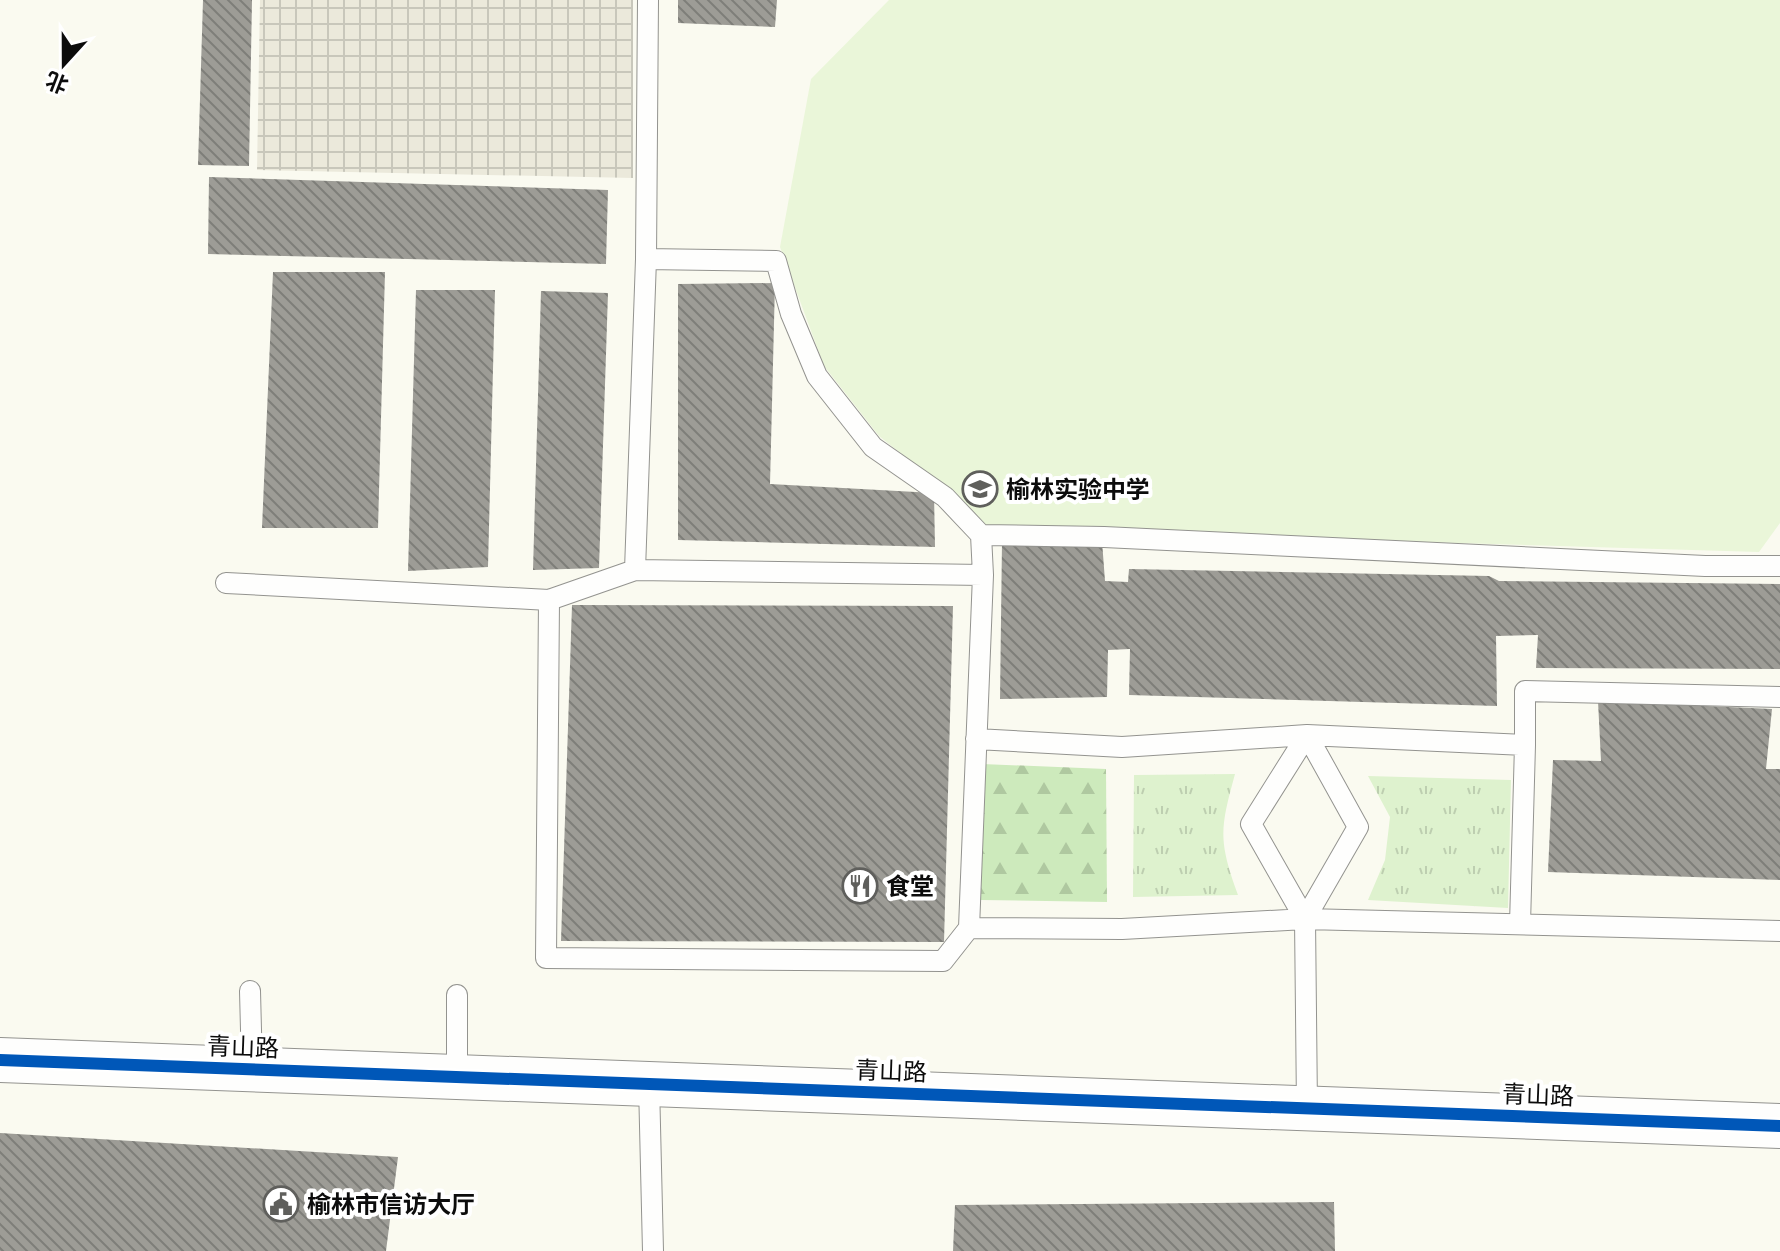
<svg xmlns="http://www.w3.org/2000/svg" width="1780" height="1251" font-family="'Libre Baskerville','Noto Sans SC',serif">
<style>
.grass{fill:url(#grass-tufts)}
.forest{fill:url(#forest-firs)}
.pitch{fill:#eaf6d9}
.plaza{fill:url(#plaza-grid)}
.building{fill:url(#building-back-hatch)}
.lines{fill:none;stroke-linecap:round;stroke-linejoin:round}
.service-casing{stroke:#93938f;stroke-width:22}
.tertiary-casing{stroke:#93938f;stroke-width:46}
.service{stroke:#fefefd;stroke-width:20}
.tertiary{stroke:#fefefd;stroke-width:44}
.cycleway-casing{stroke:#fff;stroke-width:17}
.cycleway{stroke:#0057b8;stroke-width:12}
.labels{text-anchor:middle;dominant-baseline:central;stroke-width:8;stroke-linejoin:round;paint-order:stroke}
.poi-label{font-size:24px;font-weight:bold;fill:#0c0c0c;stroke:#fff;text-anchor:start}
.street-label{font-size:24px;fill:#0c0c0c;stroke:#fff}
</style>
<defs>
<pattern id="grass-tufts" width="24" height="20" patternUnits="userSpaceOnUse" patternTransform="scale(2)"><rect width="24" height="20" fill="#def2ce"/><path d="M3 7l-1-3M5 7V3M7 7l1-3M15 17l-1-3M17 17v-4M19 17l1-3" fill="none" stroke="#bdceb0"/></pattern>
<pattern id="forest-firs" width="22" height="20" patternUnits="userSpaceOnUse" patternTransform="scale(2)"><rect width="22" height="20" fill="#cdeabc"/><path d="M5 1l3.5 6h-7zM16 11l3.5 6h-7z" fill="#afc8a0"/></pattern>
<pattern id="plaza-grid" width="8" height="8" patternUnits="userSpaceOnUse" patternTransform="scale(2)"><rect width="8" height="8" fill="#ebe9db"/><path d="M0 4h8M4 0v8" fill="none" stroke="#c8c7bb"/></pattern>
<pattern id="building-back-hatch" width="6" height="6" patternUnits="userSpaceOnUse" patternTransform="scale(2)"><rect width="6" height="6" fill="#9d9c96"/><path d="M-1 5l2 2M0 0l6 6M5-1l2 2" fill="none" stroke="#7e7e79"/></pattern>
</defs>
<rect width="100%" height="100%" fill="#fafaf0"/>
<path class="grass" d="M1235 774C1220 829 1218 840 1238 895L1133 897 1134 775Z
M1368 776 1511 780 1508 908 1368 900 1385 860 1390 817Z"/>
<path class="forest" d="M982 764 1106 769 1107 902 981 900Z"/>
<path class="pitch" d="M889 0H1780V523L1759 552 986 529 939 484 879 436 824 366 780 247 811 79Z"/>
<path class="plaza" d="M260 0H633V178L257 170Z"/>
<path class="building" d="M203 0H252L249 166 198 165Z
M678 0H777L775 27 678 23Z
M209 177 608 190 606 264 208 254Z
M273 272H385L378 528H262Z
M775 283 770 484 934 493 935 547 678 540V284Z
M416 290H495L488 567 408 571Z
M541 291 608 293 599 568 533 570Z
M1102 541 1105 581 1128 582 1129 569 1489 576 1499 581 1780 584V669L1536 668 1538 635 1496 636 1497 706 1129 695 1130 649 1108 650 1107 697 1000 699 1002 542Z
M572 605 953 606 944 942 561 941Z
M1598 701 1772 709 1766 769H1780V880L1548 872 1553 760 1601 761Z
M0 1133 398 1157 386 1251H0Z
M1334 1202 1335 1251H953L955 1205Z"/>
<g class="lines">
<defs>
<path id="service" d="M648 0 646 259 635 570 983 575
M646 259 776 261 791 314 817 376 873 447 945 497 981 535 983 575 969 928 1122 929 1305 919 1780 931
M981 535 1104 537 1705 566H1780
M226 583 549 600 635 570
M549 600 546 958 943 961 969 928
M976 739 1122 747 1307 735 1525 745V691L1780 697
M1305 919 1251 824 1307 735 1358 827 1305 919 1307 1108
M1520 924 1525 745
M250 991 252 1069
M457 995V1077
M649 1084 653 1251"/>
<path id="tertiary" d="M0 1060 1780 1126"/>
</defs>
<use href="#service" class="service-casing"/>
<use href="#tertiary" class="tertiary-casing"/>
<use href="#service" class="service"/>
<use href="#tertiary" class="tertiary"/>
<defs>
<path id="cycleway" d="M0 1060 1780 1126"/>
</defs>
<use href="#cycleway" class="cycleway-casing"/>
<use href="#cycleway" class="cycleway"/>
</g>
<defs>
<symbol id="school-ring" viewBox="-11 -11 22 22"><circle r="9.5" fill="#fff" stroke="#5f5f5c" stroke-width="1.5"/><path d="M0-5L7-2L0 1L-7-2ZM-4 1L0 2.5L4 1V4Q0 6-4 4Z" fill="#5f5f5c"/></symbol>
<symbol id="restaurant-ring" viewBox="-11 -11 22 22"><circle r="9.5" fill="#fff" stroke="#5f5f5c" stroke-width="1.5"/><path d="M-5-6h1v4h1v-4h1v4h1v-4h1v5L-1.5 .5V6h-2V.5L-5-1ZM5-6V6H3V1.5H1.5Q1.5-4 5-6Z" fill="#5f5f5c"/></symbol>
<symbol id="civic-ring" viewBox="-11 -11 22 22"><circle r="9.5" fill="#fff" stroke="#5f5f5c" stroke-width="1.5"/><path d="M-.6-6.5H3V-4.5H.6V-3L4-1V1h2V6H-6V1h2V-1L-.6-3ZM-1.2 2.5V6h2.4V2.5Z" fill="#5f5f5c"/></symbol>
</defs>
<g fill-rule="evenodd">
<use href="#school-ring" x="960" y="469" width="40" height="40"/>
<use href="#restaurant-ring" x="840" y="866" width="40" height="40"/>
<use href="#civic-ring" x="261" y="1184" width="40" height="40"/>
</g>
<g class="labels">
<g class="poi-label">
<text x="1006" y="489">榆林实验中学</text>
<text x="886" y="886">食堂</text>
<text x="307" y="1204">榆林市信访大厅</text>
</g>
<g class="street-label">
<text transform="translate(243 1047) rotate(2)">青山路</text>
<text transform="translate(891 1071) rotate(2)">青山路</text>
<text transform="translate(1538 1095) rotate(2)">青山路</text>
</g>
</g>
<g transform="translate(64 64) rotate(201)" stroke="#ffffff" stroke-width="6" paint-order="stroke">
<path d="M0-6L14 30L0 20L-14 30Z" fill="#0c0c0c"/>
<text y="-12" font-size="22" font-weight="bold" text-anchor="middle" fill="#0c0c0c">北</text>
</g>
</svg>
